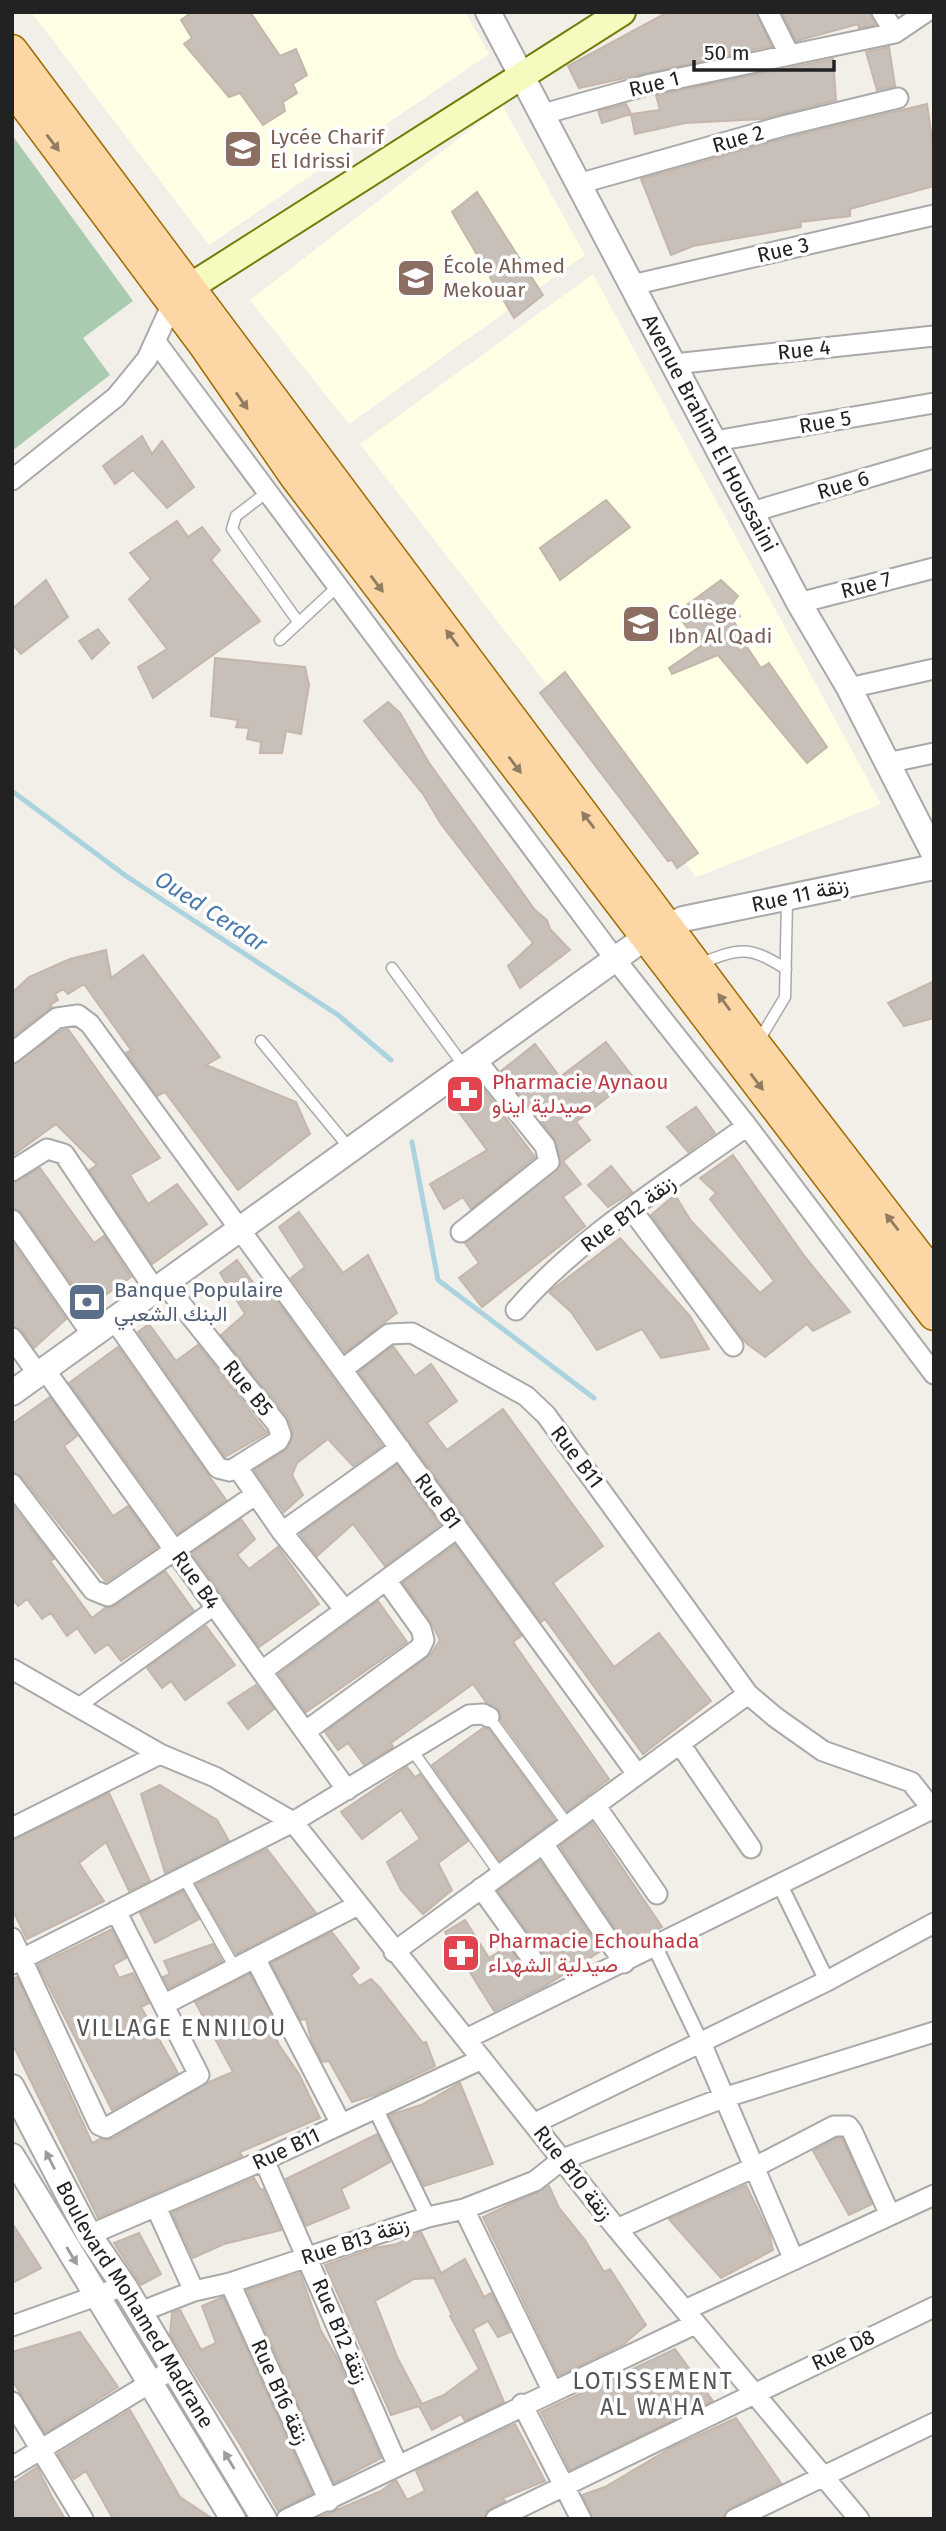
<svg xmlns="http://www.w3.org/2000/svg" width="946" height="2531" font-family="'Fira Sans',Vazirmatn,sans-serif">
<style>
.education{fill:#ffffe5}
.cemetery{fill:#aacbaf}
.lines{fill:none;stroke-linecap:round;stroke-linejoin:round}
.stream{stroke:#aad3df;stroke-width:5}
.building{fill:#c7bfb8;stroke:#c4b6ab;stroke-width:2;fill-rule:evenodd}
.service-casing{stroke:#a9a9a9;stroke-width:13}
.pedestrian-casing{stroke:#a9a9a9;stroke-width:18}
.minor-casing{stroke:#a9a9a9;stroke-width:23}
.tertiary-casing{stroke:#a9a9a9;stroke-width:28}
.secondary-casing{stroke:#707d05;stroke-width:30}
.primary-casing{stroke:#a06b00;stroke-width:33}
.service{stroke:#fff;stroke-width:10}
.pedestrian{stroke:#fff;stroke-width:14}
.minor{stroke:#fff;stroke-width:19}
.tertiary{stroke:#fff;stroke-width:24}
.secondary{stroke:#f7fabf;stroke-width:26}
.primary{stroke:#fcd6a4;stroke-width:30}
.oneway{fill:#8f7c63}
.oneway2{fill:#9c9c9c}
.labels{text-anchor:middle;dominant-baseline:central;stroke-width:7;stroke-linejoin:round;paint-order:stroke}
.street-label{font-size:21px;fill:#222;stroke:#fff}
.education-label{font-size:21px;fill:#785e54;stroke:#fff;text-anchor:start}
.health-label{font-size:21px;fill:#be3a42;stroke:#fff;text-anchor:start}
.service-label{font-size:21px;fill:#4e5e75;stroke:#fff;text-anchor:start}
.water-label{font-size:23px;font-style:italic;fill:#4a7aab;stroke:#fff}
.neighbourhood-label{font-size:23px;letter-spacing:2px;fill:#555;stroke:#fff}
</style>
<rect width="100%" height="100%" fill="#f2efe9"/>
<path class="education" d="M31 12H465L489 54 209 245Z
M502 105 585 255 349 424 250 300Z
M593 274 881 804 696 877 360 444Z"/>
<path class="cemetery" d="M12 135 133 301 83 338 110 375 12 451Z"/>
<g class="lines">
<path class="stream" d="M12 791 126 876 338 1015 391 1060
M412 1142 438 1280 594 1398"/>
</g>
<path class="building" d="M192 12H250L280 56 296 49 307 75 293 84 297 93 283 102 285 111 263 125 240 93 229 97 184 44 192 38 181 20Z
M668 12H756L771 46 579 88 568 66Z
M782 12H870L875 25 859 28 858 24 796 41Z
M889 47 895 86 877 90 866 52Z
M833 59 836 100 762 119 685 123 635 134 631 114 660 110 656 95Z
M626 104 631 114 602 123 598 111Z
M927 104 934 153V186L850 209V216L800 222 801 227 693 246 671 255 641 179 786 138Z
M477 192 543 295 514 318 452 212Z
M142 436 152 454 162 441 194 487 167 508 133 470 115 484 103 466Z
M606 500 630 527 560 580 540 548Z
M177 521 188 537 202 527 220 550 211 560 260 621 153 698 138 667 167 649 129 599 151 579 130 553Z
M46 580 68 617 21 654 12 644V609Z
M721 580 738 596 732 604 740 616 734 622 748 641 745 644 761 668 769 663 827 747 807 763 718 655 672 674 669 668 701 646 676 613Z
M98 629 109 643 92 659 79 641Z
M215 658 305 667 309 685 301 734 286 731 282 753H260L261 742 247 739 249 728 236 727 238 720 211 716Z
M565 672 698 853 677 868 672 860 668 861 540 693Z
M388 702 400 713 429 763 535 910 547 920 550 929 570 950 520 988 508 966 533 943 441 824 423 794 364 721Z
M106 950 111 978 143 955 220 1057 206 1065 296 1102 310 1134 238 1190 165 1092 157 1096 126 1053 131 1050 84 984 68 994 63 989 55 994 58 1000 50 1005 52 1007 12 1037V993L29 977 70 959Z
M934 981V1018L904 1026 888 1003Z
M68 1029 160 1158 130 1175 148 1204 177 1184 207 1224 152 1264 89 1170 97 1165 56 1124 12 1156V1065L62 1030Z
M606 1042 633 1077 576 1122 590 1140 563 1161 581 1184 563 1197 585 1226 482 1307 459 1278 479 1263 465 1243 561 1165 555 1139 501 1071 535 1044 560 1077Z
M482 1087 535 1157 471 1209 463 1197 444 1209 430 1184 487 1150 455 1107Z
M696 1107 715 1133 688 1152 667 1127Z
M733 1155 805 1257 850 1312 813 1331 807 1324 765 1357 746 1343 651 1215 675 1195 691 1221 760 1293 774 1281 710 1199 716 1193 700 1178Z
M611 1166 632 1192 608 1207 588 1185Z
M40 1168 94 1243 104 1236 131 1277 88 1307 22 1213 12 1208V1183Z
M299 1212 343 1273 368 1255 397 1313 345 1352 291 1278 305 1267 279 1227Z
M620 1238 690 1316 709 1349 661 1358 642 1329 597 1350 571 1312 549 1292Z
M12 1242 66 1319 34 1348 21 1330 12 1326Z
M237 1260 264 1298 271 1293 382 1446 353 1466 328 1439 297 1463 292 1475 303 1495 284 1512 254 1470 285 1451 292 1440 293 1431 287 1416 221 1335 245 1314 220 1273Z
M149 1324 176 1361 198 1345 267 1433 225 1457 138 1332Z
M393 1346 415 1376 431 1364 457 1401 427 1423 447 1450 503 1409 603 1546 553 1583 614 1667 659 1633 711 1701 643 1754 545 1619 541 1622 359 1372Z
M118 1347 226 1500 178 1533 69 1383Z
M50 1397 77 1436 64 1446 113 1516 128 1506 157 1547 106 1582 22 1477 12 1472V1424Z
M397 1465 440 1525 385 1566 353 1524 317 1556 300 1534Z
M12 1505 54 1559 50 1561 92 1618 105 1608 115 1606 165 1571 194 1611 121 1661 108 1644 95 1653 77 1628 67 1636 51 1613 42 1619 27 1599 18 1606 12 1598Z
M241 1519 255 1539 237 1555 249 1569 278 1547 319 1604 259 1647 192 1553Z
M455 1545 521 1636 513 1642 609 1779 567 1811 501 1720 499 1710 486 1702 473 1684 391 1743 393 1747 364 1765 348 1743 338 1750 325 1732 431 1654 440 1640 431 1622 403 1583Z
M378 1601 407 1642 306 1712 279 1674Z
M206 1626 235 1665 185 1700 171 1681 162 1688 147 1668Z
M256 1685 274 1709 248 1729 228 1703Z
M483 1728 489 1729 555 1820 499 1860 432 1765Z
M407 1767 415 1777 420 1774 468 1841 438 1863 452 1890 423 1914 401 1890 387 1862 420 1839 401 1810 362 1839 341 1812Z
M160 1785 217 1820 229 1841 165 1873 141 1794Z
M109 1793 150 1881 129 1891 106 1842 79 1863 104 1901 27 1939 12 1909V1840Z
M592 1823 662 1927 627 1946 560 1846Z
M267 1849 316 1913 236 1954 196 1885Z
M540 1861 601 1951 545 1986 494 2011 445 1932 465 1920 489 1958 508 1946 529 1974 543 1972 547 1962 545 1956 498 1891Z
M183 1891 199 1919 155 1943 140 1913Z
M112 1929 126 1958 113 1965 119 1978 133 1973 149 2003 141 2007 178 2073 112 2110 38 1965Z
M332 1932 359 1968 351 1975 359 1986 371 1979 380 1988 423 2043 426 2042 435 2066 377 2094 352 2102 329 2061 322 2062 311 2039 306 2019 301 2020 271 1963Z
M213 1944 222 1961 169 1988 163 1977 170 1974 164 1961Z
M250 1974 277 2026 271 2028 279 2045 299 2074 320 2118 240 2152 242 2156 98 2218 12 2043V1979L17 1977 92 2143 100 2139H112L209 2082 233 2072 195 2002Z
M460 2083 493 2164 424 2186 389 2115 421 2105Z
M377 2134 390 2162 341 2189 349 2208 306 2226 286 2179Z
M837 2138H842L872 2204 849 2215 813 2151Z
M254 2178 261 2190 263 2189 281 2230 224 2244 193 2258 172 2213Z
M746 2185 769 2233 773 2250 721 2278 669 2219Z
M549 2186 559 2208 585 2240 604 2272 610 2269 646 2325 624 2344 559 2376 483 2217Z
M12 2223 41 2268 12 2283Z
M421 2232 441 2273 465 2259 484 2297 491 2293 510 2332 498 2337 488 2321 473 2329 504 2402 465 2421 461 2414 432 2430 419 2406 391 2415 325 2265 375 2248 397 2244ZM434 2278 452 2315 450 2316 479 2369 444 2395 422 2404 398 2359 375 2301 414 2279Z
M139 2233 161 2274 141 2285 114 2243Z
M300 2273 321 2331 337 2358 381 2458 334 2483 247 2290Z
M223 2297 312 2493 278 2511 241 2446 170 2334 172 2313 180 2310 201 2350 216 2343 202 2306Z
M80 2332 118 2387 45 2433 12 2380V2352Z
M675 2349 713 2401 570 2470 541 2412Z
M130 2410 180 2497 213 2519H113L86 2471 74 2479 58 2454Z
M736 2418 781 2483 730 2508 723 2519H593L582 2495 605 2487 671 2448Z
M515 2424 545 2481 503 2498 505 2501 486 2512 484 2519H316L381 2491 396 2480 407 2500 425 2491 416 2471Z
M37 2467 52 2497 65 2519H12V2484Z"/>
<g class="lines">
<defs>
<path id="service" d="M266 493 236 516 232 529 299 623
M280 640 337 587
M699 964C740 948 748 945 786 969
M392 968 464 1066
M261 1041 351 1150
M758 1042 785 997 787 900
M489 1717 568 1825
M412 1750 500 1874
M184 1878 235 1968"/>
<path id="pedestrian" d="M78 1706 215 1607
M780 1885 827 1981
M655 1947 701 2043
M375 2108 428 2217"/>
<path id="minor" d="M768 12 789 54
M882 12 895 33
M543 114 651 84 895 33 926 12
M578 184 783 126 898 98
M632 285 934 215
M156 342 615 959 747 1126 934 1374
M674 364 934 336
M715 441 934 403
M12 480 116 397 147 359 173 302
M752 512 934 458
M799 603 934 568
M849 688 934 669
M887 763 934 753
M12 1053 57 1018 78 1015 90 1024 637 1774
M12 1171 47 1149 64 1154 155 1290
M632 1210 733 1346
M12 1220 93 1336
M461 1232 549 1162 545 1146 477 1061
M516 1310C580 1236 668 1183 747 1126
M115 1321 218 1468 230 1471 278 1441 281 1435 277 1424 165 1284
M12 1338 38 1374
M343 1369 389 1334 412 1333 526 1396 546 1415 748 1694 775 1717 823 1751 911 1782 934 1811
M45 1370 347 1790
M237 1467 282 1532 344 1609
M12 1484 93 1590 108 1596 255 1495
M282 1532 400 1448
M12 1669 160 1754 215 1777 293 1822 617 2229 859 2519
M262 1671 457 1528
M306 1731 420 1648 424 1640 421 1629 386 1580
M680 1744 751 1848
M595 1805 657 1894
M12 1828 160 1754
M544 1845 624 1963
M481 1888 535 1963
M12 1938 99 2125 106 2128 199 2075 116 1911
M394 1952 748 1694
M255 1958 341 2124
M12 1964 293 1822 469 1715 483 1714 489 1717
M165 2004 358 1905
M466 2039 932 1809
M701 2043 794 2260
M535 2123 827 1981 934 1923
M264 2160 397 2464
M156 2207 194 2291
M464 2209 553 2392
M617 2229 753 2168 834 2126H848L852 2131 890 2215
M89 2235 264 2160 482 2059
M230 2283 329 2501
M685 2310 934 2195
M140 2312 194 2291 230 2283 428 2217 464 2209 535 2181 563 2159 723 2098 934 2032
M12 2326 124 2286
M12 2402 83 2519
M522 2404 581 2519
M12 2467 173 2369
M287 2519 695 2324
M496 2519 934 2307
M735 2519 934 2423"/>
<g id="tertiary">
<path id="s1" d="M488 12 799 603 849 688 934 854"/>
<path d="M12 1393 646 937 683 919 934 867"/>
<path id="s2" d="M12 2087 89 2235 124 2286 264 2519"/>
<path d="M12 2156 233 2519"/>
</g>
<path id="secondary" d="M174 301 190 287 622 12"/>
<path id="primary" d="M12 50 756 1045 934 1276
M12 88 204 345 296 478 934 1315"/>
</defs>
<use href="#service" class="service-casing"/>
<use href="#pedestrian" class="pedestrian-casing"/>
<use href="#minor" class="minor-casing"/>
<use href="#tertiary" class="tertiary-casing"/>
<use href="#secondary" class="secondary-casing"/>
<use href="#primary" class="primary-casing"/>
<use href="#service" class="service"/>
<use href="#pedestrian" class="pedestrian"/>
<use href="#minor" class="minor"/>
<use href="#tertiary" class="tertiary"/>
<use href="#secondary" class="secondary"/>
<use href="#primary" class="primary"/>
</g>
<defs><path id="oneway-solid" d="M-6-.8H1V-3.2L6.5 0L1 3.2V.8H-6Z" transform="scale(1.75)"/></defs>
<g class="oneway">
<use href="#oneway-solid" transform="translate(53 143) rotate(53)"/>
<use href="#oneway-solid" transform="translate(242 401) rotate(55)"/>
<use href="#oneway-solid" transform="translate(377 584) rotate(53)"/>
<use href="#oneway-solid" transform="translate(452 638) rotate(-127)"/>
<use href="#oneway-solid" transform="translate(515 765) rotate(53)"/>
<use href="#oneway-solid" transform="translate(588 820) rotate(-127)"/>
<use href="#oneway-solid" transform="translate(724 1002) rotate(-126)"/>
<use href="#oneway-solid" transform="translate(757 1082) rotate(53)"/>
<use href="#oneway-solid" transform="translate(892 1222) rotate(-128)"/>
</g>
<g class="oneway2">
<use href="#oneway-solid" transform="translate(50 2160) rotate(-117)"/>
<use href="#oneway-solid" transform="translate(72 2256) rotate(59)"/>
<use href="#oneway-solid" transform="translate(229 2460) rotate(-121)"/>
</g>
<defs>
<symbol id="school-square" viewBox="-11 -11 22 22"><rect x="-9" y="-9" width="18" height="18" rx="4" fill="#8d6e63" stroke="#fff"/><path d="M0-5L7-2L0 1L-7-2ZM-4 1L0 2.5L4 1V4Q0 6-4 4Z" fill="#fff"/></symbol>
<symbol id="pharmacy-square" viewBox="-11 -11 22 22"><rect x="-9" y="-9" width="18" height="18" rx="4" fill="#e0444e" stroke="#fff"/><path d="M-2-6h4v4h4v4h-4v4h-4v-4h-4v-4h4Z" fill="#fff"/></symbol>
<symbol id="bank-square" viewBox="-11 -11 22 22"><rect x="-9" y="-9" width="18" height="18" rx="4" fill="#5c6f8a" stroke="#fff"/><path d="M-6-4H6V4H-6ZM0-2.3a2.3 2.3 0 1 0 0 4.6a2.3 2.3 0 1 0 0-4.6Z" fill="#fff"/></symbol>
</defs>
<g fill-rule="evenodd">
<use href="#school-square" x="221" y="127" width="44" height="44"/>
<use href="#school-square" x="394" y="256" width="44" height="44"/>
<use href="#school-square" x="619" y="602" width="44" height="44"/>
<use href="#pharmacy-square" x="443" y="1072" width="44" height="44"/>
<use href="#bank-square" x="65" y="1280" width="44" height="44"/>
<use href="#pharmacy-square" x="439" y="1931" width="44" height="44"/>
</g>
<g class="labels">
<g class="street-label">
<text transform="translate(654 84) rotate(-14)">Rue 1</text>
<text transform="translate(738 139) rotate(-16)">Rue 2</text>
<text transform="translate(783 250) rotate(-13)">Rue 3</text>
<text transform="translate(804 350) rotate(-6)">Rue 4</text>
<text transform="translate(825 422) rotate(-10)">Rue 5</text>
<text stroke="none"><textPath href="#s1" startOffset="476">Avenue Brahim El Houssaini</textPath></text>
<text transform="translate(843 485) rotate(-17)">Rue 6</text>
<text transform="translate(866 585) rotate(-15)">Rue 7</text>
<text transform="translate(800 895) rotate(-12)">Rue 11 زنقة</text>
<text transform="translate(628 1214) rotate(-37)">Rue B12 زنقة</text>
<text transform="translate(248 1388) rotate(51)">Rue B5</text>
<text transform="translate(577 1457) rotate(53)">Rue B11</text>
<text transform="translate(438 1501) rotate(54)">Rue B1</text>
<text transform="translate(196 1580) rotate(54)">Rue B4</text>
<text transform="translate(286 2149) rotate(-25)">Rue B11</text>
<text transform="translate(573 2173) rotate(52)">Rue B10 زنقة</text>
<text transform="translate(355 2241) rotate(-18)">Rue B13 زنقة</text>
<text stroke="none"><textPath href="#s2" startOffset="250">Boulevard Mohamed Madrane</textPath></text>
<text transform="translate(340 2331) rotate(67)">Rue B12 زنقة</text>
<text transform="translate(843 2350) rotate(-26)">Rue D8</text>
<text transform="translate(280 2392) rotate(66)">Rue B16 زنقة</text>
</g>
<g class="education-label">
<text x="270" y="137">Lycée Charif<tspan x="270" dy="24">El Idrissi</tspan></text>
<text x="443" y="266">École Ahmed<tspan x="443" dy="24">Mekouar</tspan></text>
<text x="668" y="612">Collège<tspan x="668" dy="24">Ibn Al Qadi</tspan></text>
</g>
<g class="health-label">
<text x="492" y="1082">Pharmacie Aynaou<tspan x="492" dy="24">صيدلية ايناو</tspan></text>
<text x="488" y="1941">Pharmacie Echouhada<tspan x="488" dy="24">صيدلية الشهداء</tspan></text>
</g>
<g class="service-label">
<text x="114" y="1290">Banque Populaire<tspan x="114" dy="24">البنك الشعبي</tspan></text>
</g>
<g class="water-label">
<text transform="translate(211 911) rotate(33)">Oued Cerdar</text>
</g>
<g class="neighbourhood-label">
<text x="182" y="2028">VILLAGE ENNILOU</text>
<text x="653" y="2381">LOTISSEMENT<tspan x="653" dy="26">AL WAHA</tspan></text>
</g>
</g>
<rect width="946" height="2531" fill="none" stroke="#222222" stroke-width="28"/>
<path d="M694 60v10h140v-10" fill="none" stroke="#222222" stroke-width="3.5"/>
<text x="704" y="60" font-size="21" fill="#222222" stroke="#ffffff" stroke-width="5" paint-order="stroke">50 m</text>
</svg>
